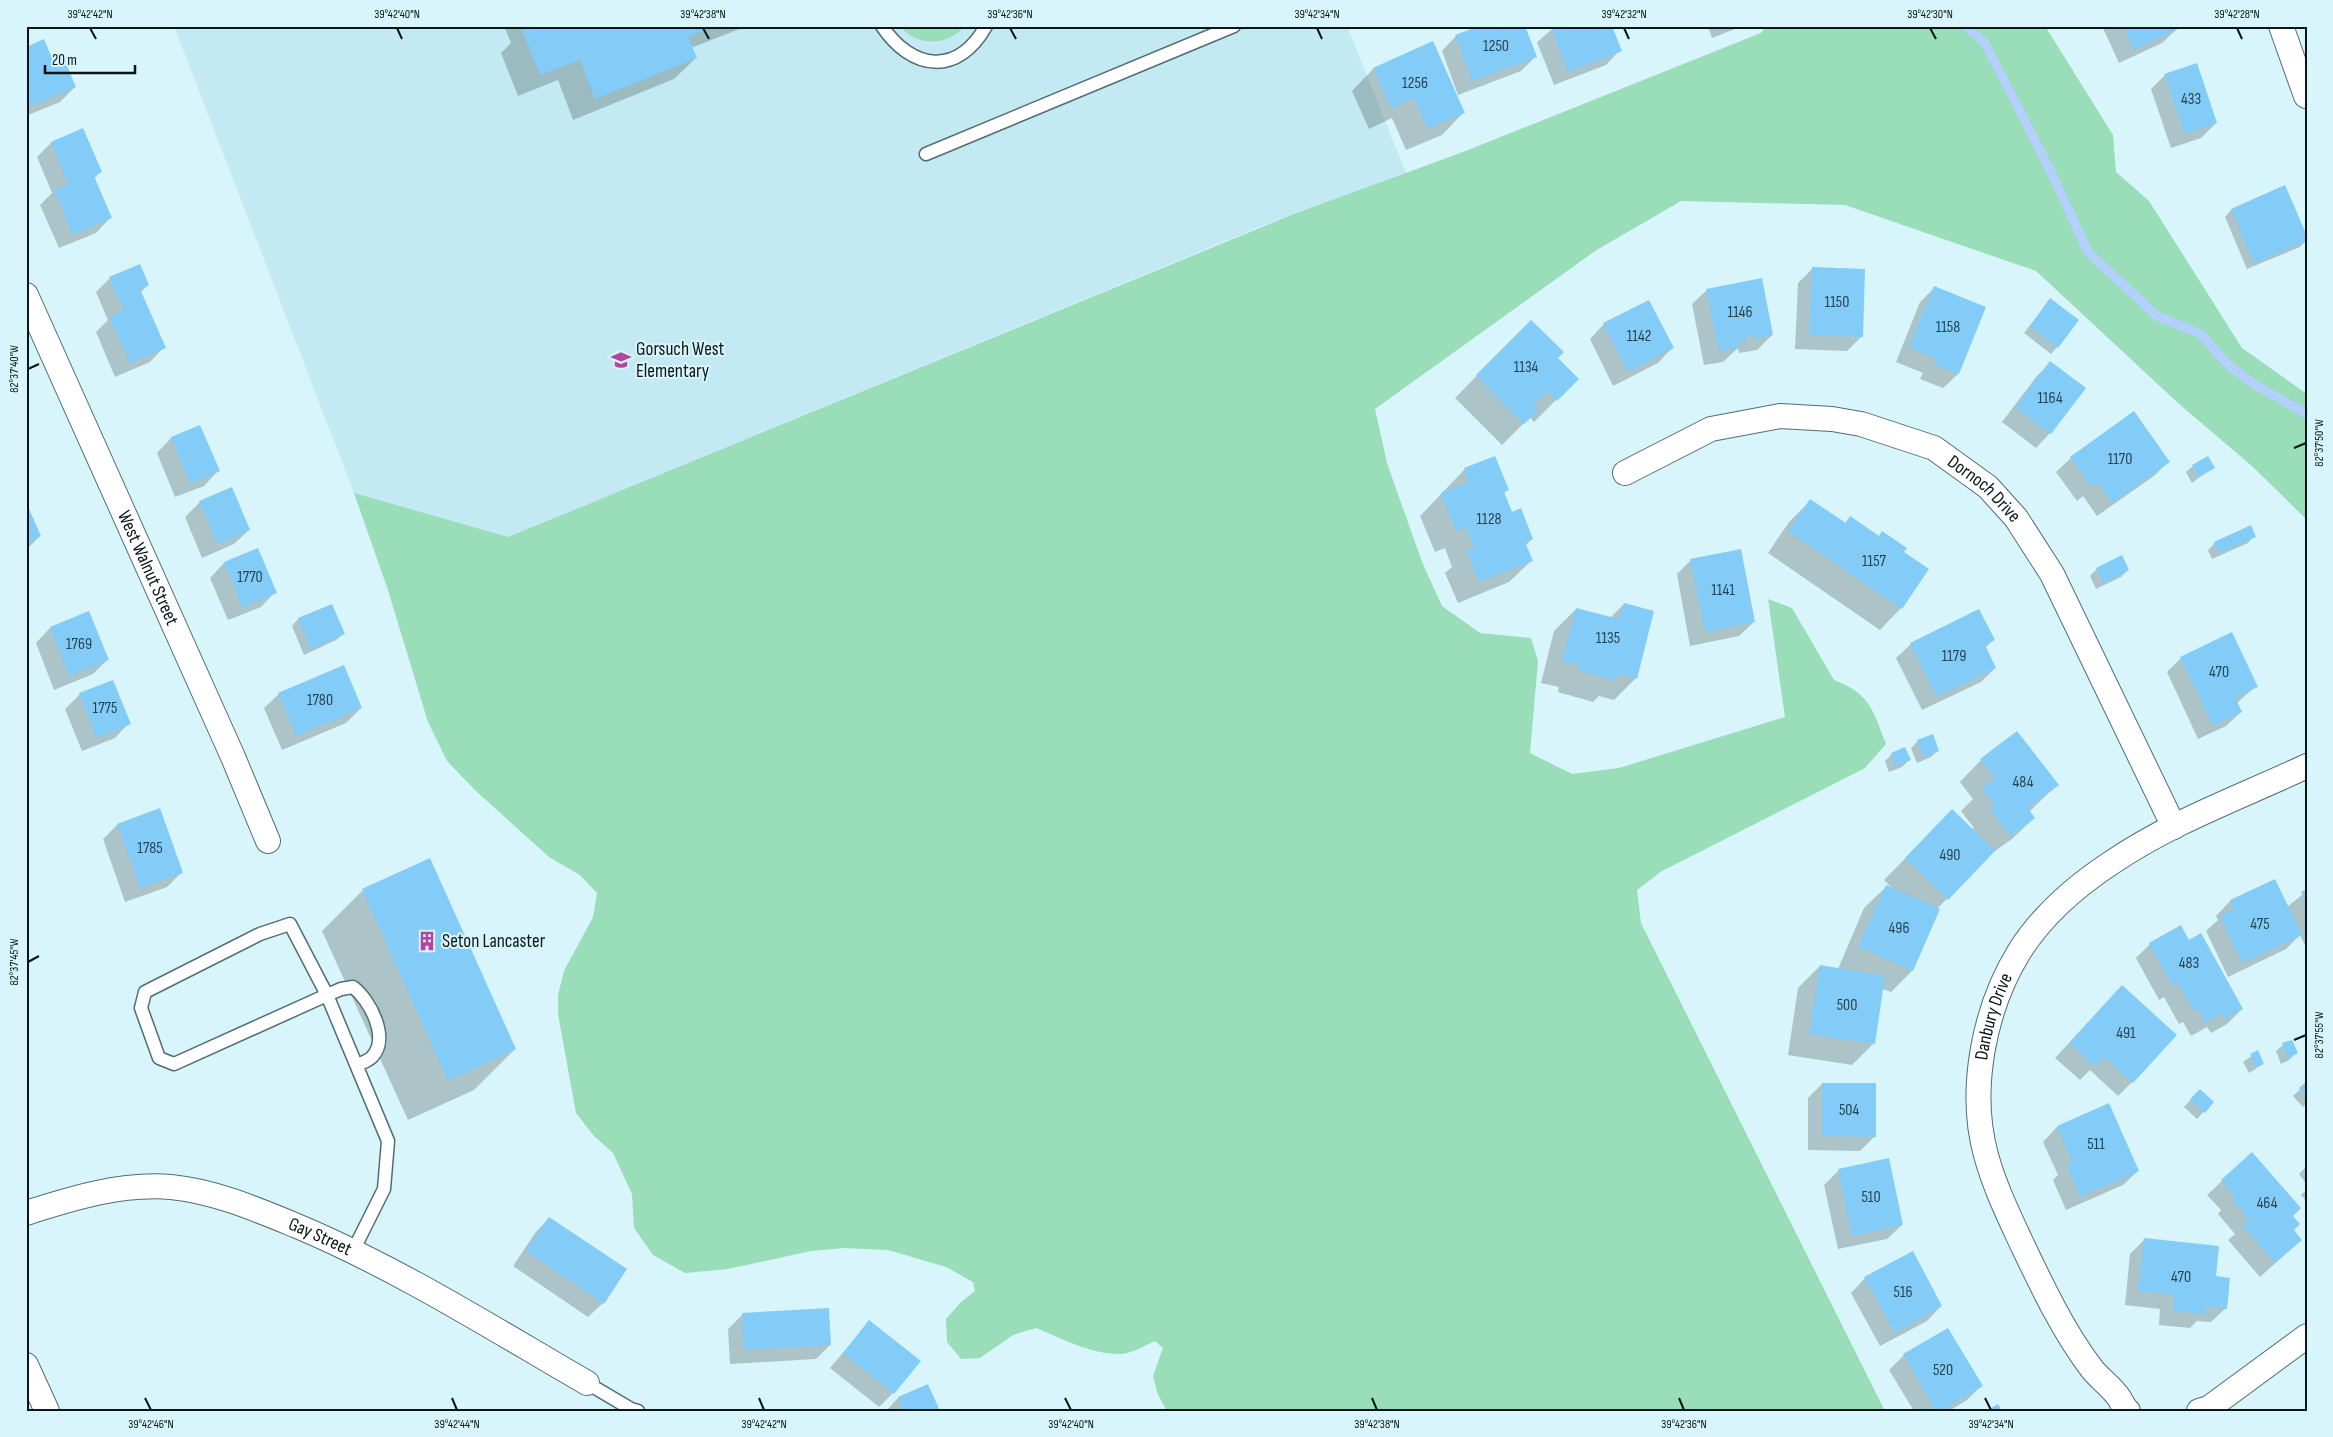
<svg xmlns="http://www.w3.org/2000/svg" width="2333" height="1437" font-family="'Sofia Sans Condensed',sans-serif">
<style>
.built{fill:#c3eaf2}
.green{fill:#99ddb9}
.shadow{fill:#0003}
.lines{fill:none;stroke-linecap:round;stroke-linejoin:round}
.stream{stroke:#b4d0fe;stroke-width:9}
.building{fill:#83ccf8}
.lane-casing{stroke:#526d72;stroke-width:15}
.street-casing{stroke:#526d72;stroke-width:26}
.lane{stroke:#fff;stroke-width:12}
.street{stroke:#fff;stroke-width:24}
.ticks{fill:none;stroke:#0a1517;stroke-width:2}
.labels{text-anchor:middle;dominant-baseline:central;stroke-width:4;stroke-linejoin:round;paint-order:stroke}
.number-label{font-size:16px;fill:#28434f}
.poi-label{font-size:19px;fill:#0a1517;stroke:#d7f5fb;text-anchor:start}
.street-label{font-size:19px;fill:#0a1517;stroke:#d7f5fb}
.neatline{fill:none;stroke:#0a1517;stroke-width:2}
.ticks-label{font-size:12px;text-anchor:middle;fill:#0a1517}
</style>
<rect width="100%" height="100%" fill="#d7f5fb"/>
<path class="built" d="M174 26H1347L1406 173 1262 226 387 587 354 493Z"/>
<path class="green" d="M900 26H965C947 46 917 47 900 26Z
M1766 26H2045L2113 135 2116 172 2149 201 2242 348 2307 394V520L2253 467 2178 403 2036 271 1845 205 1681 201 1595 251 1375 409 1387 463 1422 562 1442 606 1480 633 1531 638 1538 661 1530 753 1572 774 1619 768 1785 717 1768 599 1792 608 1834 680C1871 694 1873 711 1886 744L1865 768 1662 871 1637 890 1641 923 1885 1411H1167L1158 1395 1153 1376 1163 1348 1155 1341C1146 1345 1133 1353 1122 1354 1092 1355 1063 1339 1036 1328L1013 1335 980 1358 961 1359 947 1342 946 1319 961 1302 975 1291 973 1282 946 1267 888 1250 845 1248 811 1251 728 1269 685 1273 653 1255 634 1228 632 1194 613 1153 594 1136 576 1113 558 1014V995L564 971 593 917 597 893 580 875 549 857 476 791 447 761 428 722 387 587 354 493 508 537 1294 214 1463 152 1761 33Z"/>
<path class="shadow" d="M504 26H747L691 48 696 58 674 79 573 120 558 80 518 96 501 53 511 43Z
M1556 26H1611L1620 50 1606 65 1554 85 1537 42Z
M1708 26H1743L1712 38Z
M2102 26H2175L2177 29 2162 43 2119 63Z
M1456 36 1535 57 1521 71 1458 95 1442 51Z
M1432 43 1463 113 1442 135 1406 150 1392 118 1369 129 1352 91 1373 69Z
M26 48 51 60 75 87 60 102 26 116Z
M2165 75 2216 123 2201 138 2171 148 2151 89Z
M82 130 100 172 94 179 110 218 96 233 59 248 40 205 52 193 37 157 51 143Z
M2231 210 2307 240 2300 247 2247 269 2225 217Z
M1813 268 1862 336 1847 351 1795 349 1798 283Z
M110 278 148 285 140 293 164 347 150 362 115 377 96 332 108 320 96 292Z
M1935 287 1985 308 1958 374 1943 388 1920 379 1923 373 1896 362 1920 302Z
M1707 290 1772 335 1757 350 1739 353 1738 348 1723 362 1704 365 1692 304Z
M2050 300 2057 347 2051 354 2024 333Z
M1531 321 1557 358 1577 379 1534 422 1530 417 1502 445 1455 398Z
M1604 324 1672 348 1658 363 1613 386 1590 339Z
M2050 363 2084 388 2050 433 2036 448 2002 422 2036 377Z
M2134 413 2168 462 2154 476 2097 516 2083 496 2077 501 2056 472 2071 458Z
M200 427 218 471 204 486 175 497 157 453 171 438Z
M1494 458 1507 490 1504 493 1512 513 1532 539 1525 546 1531 561 1509 582 1458 603 1445 573 1452 567 1445 548 1435 552 1420 516 1464 470Z
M2193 466 2213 467 2192 483 2186 472Z
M1810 501 1844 524 1850 518 1902 552 1901 608 1880 630 1768 553 1789 522Z
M200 502 249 530 234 544 202 558 185 517Z
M26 505 40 536 26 550Z
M2254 536 2248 543 2212 559 2208 550 2215 543Z
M258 550 275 592 261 607 228 620 210 578 224 563Z
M1691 560 1754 622 1739 636 1690 646 1677 574Z
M2097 569 2128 570 2121 577 2096 589 2090 576Z
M1624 604 1635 679 1614 700 1599 696 1593 702 1558 692 1559 687 1541 683 1554 631 1576 609 1610 618Z
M89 613 107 660 93 674 54 690 36 643 50 628Z
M298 619 343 634 336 640 304 655 292 626Z
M1993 640 1985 648 1995 668 1981 682 1922 710 1896 658 1911 644Z
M2181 658 2256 686 2237 703 2241 712 2226 726 2198 739 2167 672Z
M80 694 129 723 115 738 82 751 65 709Z
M279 694 361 708 346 723 282 750 264 708Z
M1918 741 1938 750 1931 757 1917 763 1911 748Z
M1905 749 1909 760 1902 767 1889 772 1885 761 1892 754Z
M1981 760 2057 785 2029 812 2034 818 2012 839 1988 856 1937 909 1939 910 1912 971 1891 992 1882 989 1874 1043 1852 1065 1788 1055 1798 988 1820 966 1838 969 1864 908 1886 887 1894 890 1884 880 1930 833 1972 830 1974 828 1961 811 1973 799 1960 782Z
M159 810 182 872 167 887 125 902 103 839 117 825Z
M2275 880 2287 907 2307 891V949L2300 935 2286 949 2228 977 2206 931 2218 920 2216 916 2230 901Z
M363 890 515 1049 474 1090 408 1120 322 931Z
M2188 942 2242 1009 2227 1024 2211 1033 2207 1027 2191 1036 2183 1022 2179 1024 2164 997 2159 1000 2136 958 2150 944Z
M2108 1001 2132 1082 2118 1096 2090 1070 2080 1080 2055 1058Z
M2283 1045 2296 1053 2289 1060 2281 1064 2276 1051Z
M2257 1052 2263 1064 2249 1073 2243 1062Z
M2307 1083V1103L2303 1107 2293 1096Z
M1822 1084 1875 1136 1860 1151 1808 1150V1098Z
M2193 1097 2213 1102 2197 1119 2184 1107Z
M2109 1104 2138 1171 2123 1185 2066 1210 2053 1180 2058 1175 2043 1142 2057 1127Z
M2307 1166V1185L2299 1174Z
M1839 1170 1902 1225 1887 1239 1838 1249 1824 1185Z
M2222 1181 2292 1216V1230L2301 1240 2260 1277 2228 1240 2235 1234 2218 1214 2221 1210 2207 1195Z
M2307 1189V1202L2301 1195Z
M549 1218 603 1303 588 1317 513 1266 535 1233Z
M2145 1239 2214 1277 2226 1308 2211 1322 2197 1321 2190 1328 2159 1325 2160 1309 2125 1305 2130 1254Z
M1865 1278 1941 1306 1927 1321 1880 1346 1851 1293Z
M742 1315 830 1345 816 1359 730 1364 728 1329Z
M869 1322 893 1393 879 1407 830 1368Z
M1947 1329 1981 1386 1967 1400 1949 1411H1914L1889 1370 1904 1355Z
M928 1385 939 1411H886L898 1398Z"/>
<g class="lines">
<path class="stream" d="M1966 26 1985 43 2050 170 2088 252 2157 316 2201 334 2227 364 2257 386 2307 414"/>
</g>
<path class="building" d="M532 26H716L688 37 697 58 595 99 580 60 540 75 522 30Z
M1479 26H1525L1537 57 1472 81 1455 35Z
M1612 26 1622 51 1568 72 1551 27Z
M2123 26H2177L2178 29 2134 50Z
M44 39 52 58 62 54 76 87 26 108V47Z
M1433 41 1465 113 1428 129 1414 98 1391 108 1373 68Z
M2197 63 2217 123 2185 134 2164 74Z
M83 128 102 172 94 176 112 218 73 235 54 190 68 184 51 142Z
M2285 185 2307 236V241L2254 263 2231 209Z
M140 264 149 285 140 289 166 348 130 363 109 317 124 310 109 277Z
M1812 267 1865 269 1863 337 1809 335Z
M1762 278 1773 335 1754 339 1752 335 1746 336 1747 341 1738 343 1739 348 1719 351 1706 289Z
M1934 286 1986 307 1959 374 1933 364 1936 359 1909 347Z
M2050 298 2079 320 2058 348 2030 326Z
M1649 300 1674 348 1628 372 1603 323Z
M1531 320 1564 352 1558 358 1579 379 1557 401 1548 391 1533 405 1539 410 1524 424 1476 375Z
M2050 361 2086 388 2051 434 2015 408Z
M2134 411 2170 462 2112 503 2098 483 2092 487 2070 457Z
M200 425 220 471 190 484 171 437Z
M1495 456 1509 490 1504 492 1512 512 1521 508 1533 539 1525 542 1533 561 1479 582 1466 551 1474 547 1466 527 1456 531 1441 493 1469 482 1464 468Z
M2208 456 2215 468 2199 477 2192 465Z
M232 487 250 530 217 544 199 501Z
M1810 499 1846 523 1850 516 1879 536 1882 531 1907 548 1904 552 1929 569 1902 609 1788 531Z
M26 502 41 536 26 543Z
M2251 525 2256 537 2219 553 2214 542Z
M258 548 277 593 242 607 224 562Z
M1741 549 1755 622 1705 632 1690 559Z
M2122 555 2129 570 2104 583 2096 568Z
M1624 603 1654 611 1637 679 1618 674 1616 681 1579 671 1580 665 1562 661 1576 608 1619 619Z
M332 604 345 634 311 649 298 618Z
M1979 609 1995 640 1985 645 1996 668 1937 697 1910 643Z
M89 611 109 660 69 676 50 627Z
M2232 632 2258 687 2235 697 2242 712 2213 726 2180 657Z
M344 665 362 708 296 736 278 693Z
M113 680 131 724 97 738 79 693Z
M2017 731 2059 785 2028 808 2035 818 2011 836 1990 810 1995 806 1982 788 1995 778 1980 759Z
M1933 734 1939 751 1924 757 1917 740Z
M1905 747 1911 760 1896 766 1891 753Z
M160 808 183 873 140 888 117 824Z
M1952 809 1995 851 1948 900 1905 858Z
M430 858 516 1049 448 1081 362 889Z
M2275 879 2302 935 2242 963 2220 916 2234 909 2230 900Z
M1886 885 1940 909 1913 971 1858 947Z
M2307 889V904L2301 892Z
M2181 925 2189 940 2201 933 2243 1009 2225 1019 2222 1013 2205 1023 2198 1009 2194 1011 2178 983 2173 986 2149 943Z
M1820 965 1885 976 1875 1044 1809 1034Z
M2122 985 2177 1035 2133 1083 2104 1057 2095 1067 2069 1043Z
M2292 1040 2298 1053 2288 1058 2282 1043Z
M2258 1050 2264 1064 2256 1067 2250 1054Z
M2307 1081V1097L2299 1088Z
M1822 1083H1876V1137L1822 1136Z
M2200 1089 2214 1102 2205 1113 2190 1099Z
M2109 1103 2139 1171 2080 1197 2067 1165 2072 1162 2057 1126Z
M2252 1152 2301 1208 2293 1216 2300 1224 2294 1230 2302 1240 2275 1263 2242 1225 2249 1219 2232 1199 2234 1195 2221 1180Z
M1889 1158 1903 1225 1852 1236 1838 1169Z
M549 1217 627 1269 604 1304 526 1251Z
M2144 1238 2219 1246 2216 1276 2230 1278 2227 1309 2206 1306V1314L2173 1311 2174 1295 2138 1291Z
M1913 1251 1942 1306 1895 1333 1864 1277Z
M829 1308 831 1345 744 1350 742 1313Z
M869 1320 921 1361 894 1394 843 1353Z
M1948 1328 1983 1386 1941 1411H1936L1903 1354Z
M928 1384 940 1411H903L898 1397Z
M1998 1404 2002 1411H1986Z"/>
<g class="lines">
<defs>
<path id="lane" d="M882 26C912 71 958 76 986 26
M926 154 1234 26
M353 1251 384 1189 388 1141 327 995 290 924 260 934 145 992 141 1008 159 1058 174 1064 327 995 341 989 353 987C370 1000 390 1038 372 1057 368 1061 362 1063 357 1065
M587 1383 631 1409 638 1411"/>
<g id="street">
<path d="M2281 26 2306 96"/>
<path id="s1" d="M26 295 233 757 268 841"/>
<path id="s2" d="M1625 473 1711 429 1780 416 1832 419 1861 424 1934 448 1988 487 2016 518 2052 574 2174 827"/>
<path id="s3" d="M26 1213C73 1198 121 1183 171 1187 214 1191 258 1210 297 1226 399 1269 492 1328 587 1383"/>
<path d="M26 1365 47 1411"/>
<path id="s4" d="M2128 1411C2123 1407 2121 1399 2116 1394 2109 1385 2099 1378 2092 1369 2063 1331 2042 1286 2021 1242 2008 1214 1994 1185 1986 1155 1968 1090 1984 1009 2019 952 2041 917 2076 886 2111 863 2171 822 2241 797 2307 766"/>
<path d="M2199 1411 2209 1408 2307 1336"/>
</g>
</defs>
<use href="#lane" class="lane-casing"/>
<use href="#street" class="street-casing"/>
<use href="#lane" class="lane"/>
<use href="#street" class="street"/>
</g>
<path class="ticks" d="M90 28 96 39M397 28 402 39M703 28 709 39M1010 28 1016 39M1317 28 1322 39M1624 28 1629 39M1930 28 1936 39M2237 28 2242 39M28 369 39 364M2294 448 2306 443M28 962 39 956M2294 1040 2306 1035M145 1398 151 1410M452 1398 457 1410M759 1398 764 1410M1065 1398 1071 1410M1372 1398 1377 1410M1679 1398 1684 1410M1985 1398 1991 1410"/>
<defs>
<symbol id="school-bare" viewBox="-9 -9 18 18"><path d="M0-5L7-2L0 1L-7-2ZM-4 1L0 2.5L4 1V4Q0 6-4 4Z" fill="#b544a0" stroke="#d7f5fb" stroke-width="2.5" paint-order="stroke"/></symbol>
<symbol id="building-bare" viewBox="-9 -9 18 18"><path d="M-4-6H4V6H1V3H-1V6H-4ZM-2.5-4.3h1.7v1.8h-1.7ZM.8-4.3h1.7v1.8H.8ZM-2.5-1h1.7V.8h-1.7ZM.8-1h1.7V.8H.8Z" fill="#b544a0" stroke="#d7f5fb" stroke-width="2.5" paint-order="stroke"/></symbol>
</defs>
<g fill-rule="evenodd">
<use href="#school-bare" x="607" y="346" width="28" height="28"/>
<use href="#building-bare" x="413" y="927" width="28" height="28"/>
</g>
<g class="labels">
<g class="number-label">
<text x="1496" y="46">1250</text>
<text x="1415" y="83">1256</text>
<text x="2191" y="99">433</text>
<text x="1837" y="302">1150</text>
<text x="1740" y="312">1146</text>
<text x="1948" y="327">1158</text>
<text x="1639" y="336">1142</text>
<text x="1526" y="367">1134</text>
<text x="2050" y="398">1164</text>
<text x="2120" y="459">1170</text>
<text x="1489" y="519">1128</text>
<text x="1874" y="561">1157</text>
<text x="250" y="577">1770</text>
<text x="1723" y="590">1141</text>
<text x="1608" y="638">1135</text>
<text x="79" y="644">1769</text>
<text x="1954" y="656">1179</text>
<text x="2219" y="672">470</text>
<text x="320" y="700">1780</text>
<text x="105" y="708">1775</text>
<text x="2023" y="782">484</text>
<text x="150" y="848">1785</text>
<text x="1950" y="855">490</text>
<text x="2260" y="924">475</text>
<text x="1899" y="928">496</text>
<text x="2189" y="963">483</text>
<text x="1847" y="1005">500</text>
<text x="2126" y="1033">491</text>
<text x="1849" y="1110">504</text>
<text x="2096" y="1144">511</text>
<text x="1871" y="1197">510</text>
<text x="2267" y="1203">464</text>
<text x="2181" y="1277">470</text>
<text x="1903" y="1292">516</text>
<text x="1943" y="1370">520</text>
</g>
<g class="poi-label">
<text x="636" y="349">Gorsuch West<tspan x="636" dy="22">Elementary</tspan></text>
<text x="442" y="941">Seton Lancaster</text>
</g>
<g class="street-label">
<text stroke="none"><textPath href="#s2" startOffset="390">Dornoch Drive</textPath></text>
<text stroke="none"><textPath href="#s1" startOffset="299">West Walnut Street</textPath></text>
<text stroke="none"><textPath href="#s4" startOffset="436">Danbury Drive</textPath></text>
<text stroke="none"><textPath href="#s3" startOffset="306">Gay Street</textPath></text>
</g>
</g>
<rect width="2333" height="1437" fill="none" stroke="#d7f5fb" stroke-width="55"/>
<path d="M45 65v8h90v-8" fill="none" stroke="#0a1517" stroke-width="2.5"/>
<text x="52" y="65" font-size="15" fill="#0a1517" stroke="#d7f5fb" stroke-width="4" paint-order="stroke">20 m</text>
<rect x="28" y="28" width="2278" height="1382" class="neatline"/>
<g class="ticks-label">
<text x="90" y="18">39°42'42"N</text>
<text x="397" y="18">39°42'40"N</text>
<text x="703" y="18">39°42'38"N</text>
<text x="1010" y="18">39°42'36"N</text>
<text x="1317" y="18">39°42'34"N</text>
<text x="1624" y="18">39°42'32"N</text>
<text x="1930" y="18">39°42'30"N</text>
<text x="2237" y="18">39°42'28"N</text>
<text transform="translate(14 369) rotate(-90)" y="4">82°37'40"W</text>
<text transform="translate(2319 443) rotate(-90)" y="4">82°37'50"W</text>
<text transform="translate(14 962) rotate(-90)" y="4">82°37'45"W</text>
<text transform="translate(2319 1035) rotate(-90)" y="4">82°37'55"W</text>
<text x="151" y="1428">39°42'46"N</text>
<text x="457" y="1428">39°42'44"N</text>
<text x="764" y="1428">39°42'42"N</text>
<text x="1071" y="1428">39°42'40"N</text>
<text x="1377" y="1428">39°42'38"N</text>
<text x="1684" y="1428">39°42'36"N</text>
<text x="1991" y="1428">39°42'34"N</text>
</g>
</svg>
